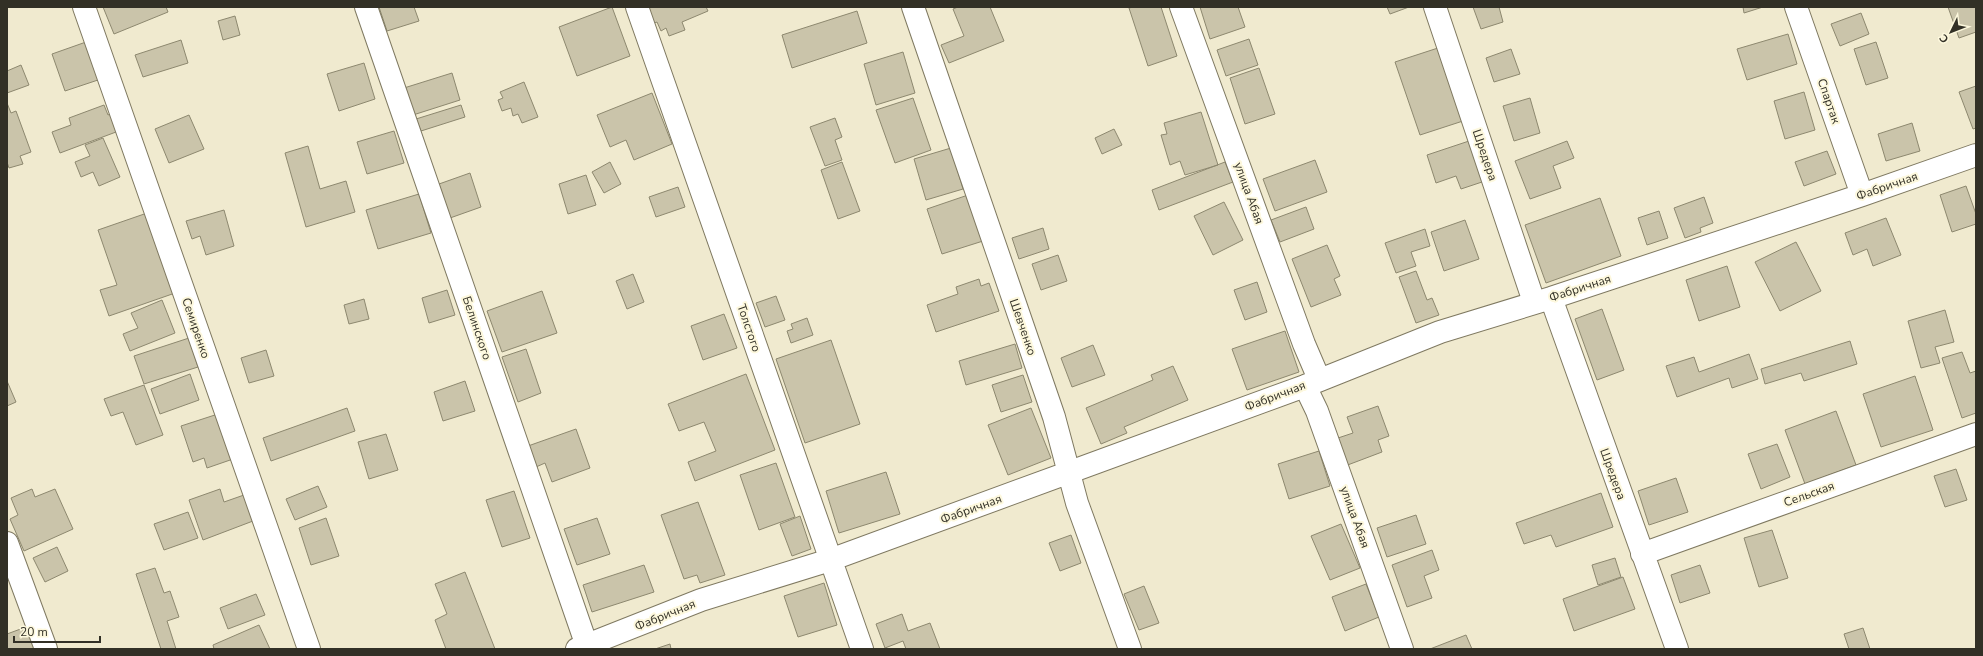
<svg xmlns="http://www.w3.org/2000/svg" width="1983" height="656" font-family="'Nunito Sans',sans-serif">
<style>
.building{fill:#cac4aa;stroke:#8d886f}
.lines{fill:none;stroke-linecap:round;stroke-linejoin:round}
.street-casing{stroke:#7f7961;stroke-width:24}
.street{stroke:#fff;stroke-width:22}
.labels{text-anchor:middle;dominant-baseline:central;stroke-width:4;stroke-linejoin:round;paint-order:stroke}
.street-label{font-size:12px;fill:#323026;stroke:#fdf8dd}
</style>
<rect width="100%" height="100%" fill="#f0eacf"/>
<path class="building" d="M103 7H166L168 12 114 34Z
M379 7H414L419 21 387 31Z
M612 7 630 56 577 76 559 27Z
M639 7H706L708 11 682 22 685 30 669 36 666 28 661 31 657 22 647 26Z
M958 7H990L1004 41 949 63 941 45 964 36 953 9Z
M1133 7H1161L1177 56 1148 66 1129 8Z
M1200 7H1238L1245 27 1210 39Z
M1387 7H1409L1390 14Z
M1473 7H1499L1503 22 1481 29Z
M1743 7H1763L1744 13Z
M1948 7H1976V32L1959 38Z
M857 11 867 43 792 68 782 35Z
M1861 13 1869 34 1840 46 1831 24Z
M235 16 240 35 223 40 218 21Z
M1788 34 1797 64 1747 80 1737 49Z
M1249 39 1258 65 1226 76 1217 50Z
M181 40 188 63 143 77 135 55Z
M86 42 98 80 65 91 52 54Z
M1876 42 1888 78 1866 85 1854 49Z
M1441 47 1466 120 1420 135 1395 62Z
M1511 49 1520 74 1494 82 1486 58Z
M903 52 915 93 876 105 864 64Z
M364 63 375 99 339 111 327 74Z
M21 65 29 85 7 93V71Z
M1259 68 1275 114 1245 124 1230 78Z
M452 73 460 100 413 115 404 88Z
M524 82 538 117 522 123 518 114 513 116 511 108 502 111 498 100 503 98 500 92Z
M1976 86V128L1973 129 1959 92Z
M1804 92 1815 130 1785 139 1774 101Z
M652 93 672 144 634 160 626 140 610 147 597 115Z
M913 98 931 150 895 163 876 110Z
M1530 98 1540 133 1514 141 1503 106Z
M7 103 11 113 16 111 31 152 20 156 23 164 9 168 7 162Z
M104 105 108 115 117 111 124 129 60 153 52 132 71 125 69 118Z
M461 105 465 117 421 131 416 119Z
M1201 112 1218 165 1185 175 1180 161 1170 165 1161 135 1167 134 1164 123Z
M189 115 204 149 169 163 155 129Z
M835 118 842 137 835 140 842 160 825 166 810 127Z
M1912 123 1920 151 1886 161 1878 134Z
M1114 129 1122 145 1102 154 1095 138Z
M394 131 404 163 367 174 357 142Z
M103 138 120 177 99 186 93 172 81 177 75 162 90 156 85 145Z
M1475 139 1488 180 1461 189 1456 176 1436 183 1427 155Z
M1567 141 1574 158 1553 166 1561 188 1530 199 1515 161Z
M308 146 320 189 346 181 355 212 306 227 285 153Z
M951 148 963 189 926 200 914 159Z
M1827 151 1836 174 1804 186 1795 162Z
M1315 160 1327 192 1275 211 1263 179Z
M610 162 621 184 604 193 592 172Z
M842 162 860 211 838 219 821 170Z
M1225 162 1233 182 1159 210 1152 190Z
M470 173 481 207 450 218 439 184Z
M586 175 596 205 568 214 559 184Z
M1966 186 1976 214V224L1952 232 1940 195Z
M678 187 685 207 656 217 649 197Z
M419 194 431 233 378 249 366 210Z
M968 195 983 241 942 254 927 209Z
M1704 197 1713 223 1700 228 1701 232 1685 238 1674 208Z
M1600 198 1621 256 1546 283 1525 225Z
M1224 202 1243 240 1213 255 1194 216Z
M1306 207 1314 229 1280 242 1271 220Z
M224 210 234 246 206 255 200 236 192 239 186 221Z
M1659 211 1668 238 1647 245 1638 218Z
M150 212 178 292 109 316 100 290 117 285 98 230Z
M1886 218 1901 255 1873 266 1867 249 1853 255 1845 233Z
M1465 220 1479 259 1444 271 1431 232Z
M1043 228 1049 249 1019 259 1012 238Z
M1425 229 1430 246 1411 252 1416 266 1396 273 1385 243Z
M1796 242 1821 291 1780 311 1755 262Z
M1327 245 1340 276 1334 279 1341 295 1311 307 1292 259Z
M1058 255 1067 281 1041 290 1032 264Z
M1727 266 1740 307 1699 321 1686 280Z
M1416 271 1427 300 1432 298 1439 315 1416 323 1399 277Z
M633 274 644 302 627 309 616 281Z
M979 279 981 286 989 283 999 311 936 332 927 305 958 294 956 287Z
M1257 282 1267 312 1245 320 1234 290Z
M447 290 455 315 429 323 422 298Z
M542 291 557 333 502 352 487 311Z
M776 296 785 320 765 327 756 303Z
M364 299 369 319 349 324 344 305Z
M162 300 175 333 130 351 123 334 138 328 131 313Z
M1602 309 1624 370 1597 380 1575 319Z
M1945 310 1954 342 1935 347 1940 363 1921 368 1908 321Z
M724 314 737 348 703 360 691 326Z
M807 318 813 335 791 343 787 331 793 329 791 324Z
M1285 331 1299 372 1247 390 1232 349Z
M189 338 198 367 144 384 134 356Z
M831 340 860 424 805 443 776 359Z
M1850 341 1857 364 1804 381 1801 373 1765 384 1761 369Z
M1015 344 1022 368 966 385 959 361Z
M1093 345 1105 375 1072 387 1061 358Z
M526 349 541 393 518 402 502 357Z
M266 350 274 376 249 383 241 358Z
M1962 352 1970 373 1976 371V413L1962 418 1942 358Z
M1749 354 1758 379 1732 388 1729 378 1677 397 1666 366 1694 357 1699 372Z
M1173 366 1188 400 1124 427 1127 433 1101 444 1086 408 1153 380 1151 375Z
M190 374 199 400 160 414 151 389Z
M746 374 775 450 695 481 688 462 716 451 704 422 679 431 668 404Z
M1023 375 1032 402 1001 412 992 385Z
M1915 376 1933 430 1881 447 1863 394Z
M7 381 16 402 7 406Z
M465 381 475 411 443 421 434 392Z
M144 385 163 435 136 445 123 412 111 416 104 399Z
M1378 406 1389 436 1378 440 1382 452 1345 466 1335 439 1353 433 1347 417Z
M347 408 355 431 271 461 263 438Z
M1031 408 1051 458 1008 475 988 425Z
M1836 411 1856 465 1805 484 1785 430Z
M221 413 236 458 207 468 204 458 193 462 181 426Z
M576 429 590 468 552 482 545 463 536 467 528 446Z
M386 434 398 470 369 479 358 442Z
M1777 444 1790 477 1761 489 1748 454Z
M1319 451 1330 486 1289 499 1278 464Z
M776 463 795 517 759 530 740 475Z
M1956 469 1967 500 1945 507 1934 476Z
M886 472 900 514 839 533 826 491Z
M1676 478 1688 512 1649 525 1638 491Z
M318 486 327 507 295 520 286 499Z
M32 489 35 497 55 489 73 529 24 551 10 519 18 515 11 498Z
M220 489 224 502 244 495 253 521 203 540 189 500Z
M514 491 530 538 502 547 486 500Z
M1601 493 1613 527 1556 547 1551 535 1524 544 1516 523Z
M698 502 725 575 700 583 697 575 684 579 661 515Z
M188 512 198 538 164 550 154 524Z
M1416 515 1426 544 1387 557 1377 528Z
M800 516 811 549 792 556 780 524Z
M326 518 339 556 311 565 299 528Z
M597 518 610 554 577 565 564 529Z
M1341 524 1360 568 1330 580 1311 536Z
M1772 530 1788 578 1759 587 1744 538Z
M1071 535 1081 563 1060 571 1049 543Z
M57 547 68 571 45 582 33 558Z
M1432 550 1439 570 1424 576 1432 598 1407 607 1392 565Z
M1615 558 1621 577 1598 585 1592 565Z
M644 565 654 592 592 612 583 585Z
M1700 565 1710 593 1680 603 1671 575Z
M155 568 164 593 170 591 179 617 167 621 176 649H161L136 574Z
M465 572 495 649H446L435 620 447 614 435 584Z
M1623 577 1635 609 1574 631 1563 599Z
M824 583 837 625 798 637 784 596Z
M1366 584 1379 617 1345 631 1332 597Z
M1144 586 1159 623 1139 630 1124 594Z
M256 594 265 615 228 629 220 608Z
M902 614 908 631 930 623 940 649H906L903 641 885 648 876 624Z
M259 625 270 649H214L213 645Z
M26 627 35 649H7V634Z
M1863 628 1870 649H1849L1844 634Z
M1466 635 1472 649H1430Z
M670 644 671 649H655Z"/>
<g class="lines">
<defs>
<path id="street" d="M84 7 309 649
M366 7 588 649
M637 7 862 649
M913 7 1054 417 1077 503 1130 649
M1181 7 1304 344 1319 379
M1435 7 1534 302
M1796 7 1862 195
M1551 298 1677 649
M1305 386 1317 411 1402 649
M7 543 46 649
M1642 554 1976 434
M577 649 701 600 830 560 1070 472 1305 386 1440 332 1551 298 1862 195 1976 155"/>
</defs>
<use href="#street" class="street-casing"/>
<use href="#street" class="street"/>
</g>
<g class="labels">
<g class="street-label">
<text transform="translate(1829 101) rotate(71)">Спартак</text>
<text transform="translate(1485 155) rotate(71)">Шредера</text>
<text transform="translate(1887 186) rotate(-19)">Фабричная</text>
<text transform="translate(1249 193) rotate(70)">улица Абая</text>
<text transform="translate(1580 288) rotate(-18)">Фабричная</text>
<text transform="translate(1023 327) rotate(71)">Шевченко</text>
<text transform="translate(196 328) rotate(71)">Семиренко</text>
<text transform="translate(477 328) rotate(71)">Белинского</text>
<text transform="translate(749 328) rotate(71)">Толстого</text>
<text transform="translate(1275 396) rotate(-21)">Фабричная</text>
<text transform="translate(1613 474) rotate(70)">Шредера</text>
<text transform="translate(1809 494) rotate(-20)">Сельская</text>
<text transform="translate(971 509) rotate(-20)">Фабричная</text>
<text transform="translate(1355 517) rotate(70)">улица Абая</text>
<text transform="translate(665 615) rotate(-22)">Фабричная</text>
</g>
</g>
<rect width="1983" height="656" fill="none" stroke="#323026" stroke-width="16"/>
<g transform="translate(1951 32) rotate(227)" stroke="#fdf8dd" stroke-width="3" paint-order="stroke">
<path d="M0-3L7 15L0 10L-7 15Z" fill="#323026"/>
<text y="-6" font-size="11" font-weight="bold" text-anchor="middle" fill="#323026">С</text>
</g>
<path d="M14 636v6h86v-6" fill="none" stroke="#323026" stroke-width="2"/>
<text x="20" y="636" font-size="12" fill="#323026" stroke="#fdf8dd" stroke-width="3" paint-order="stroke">20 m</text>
</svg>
